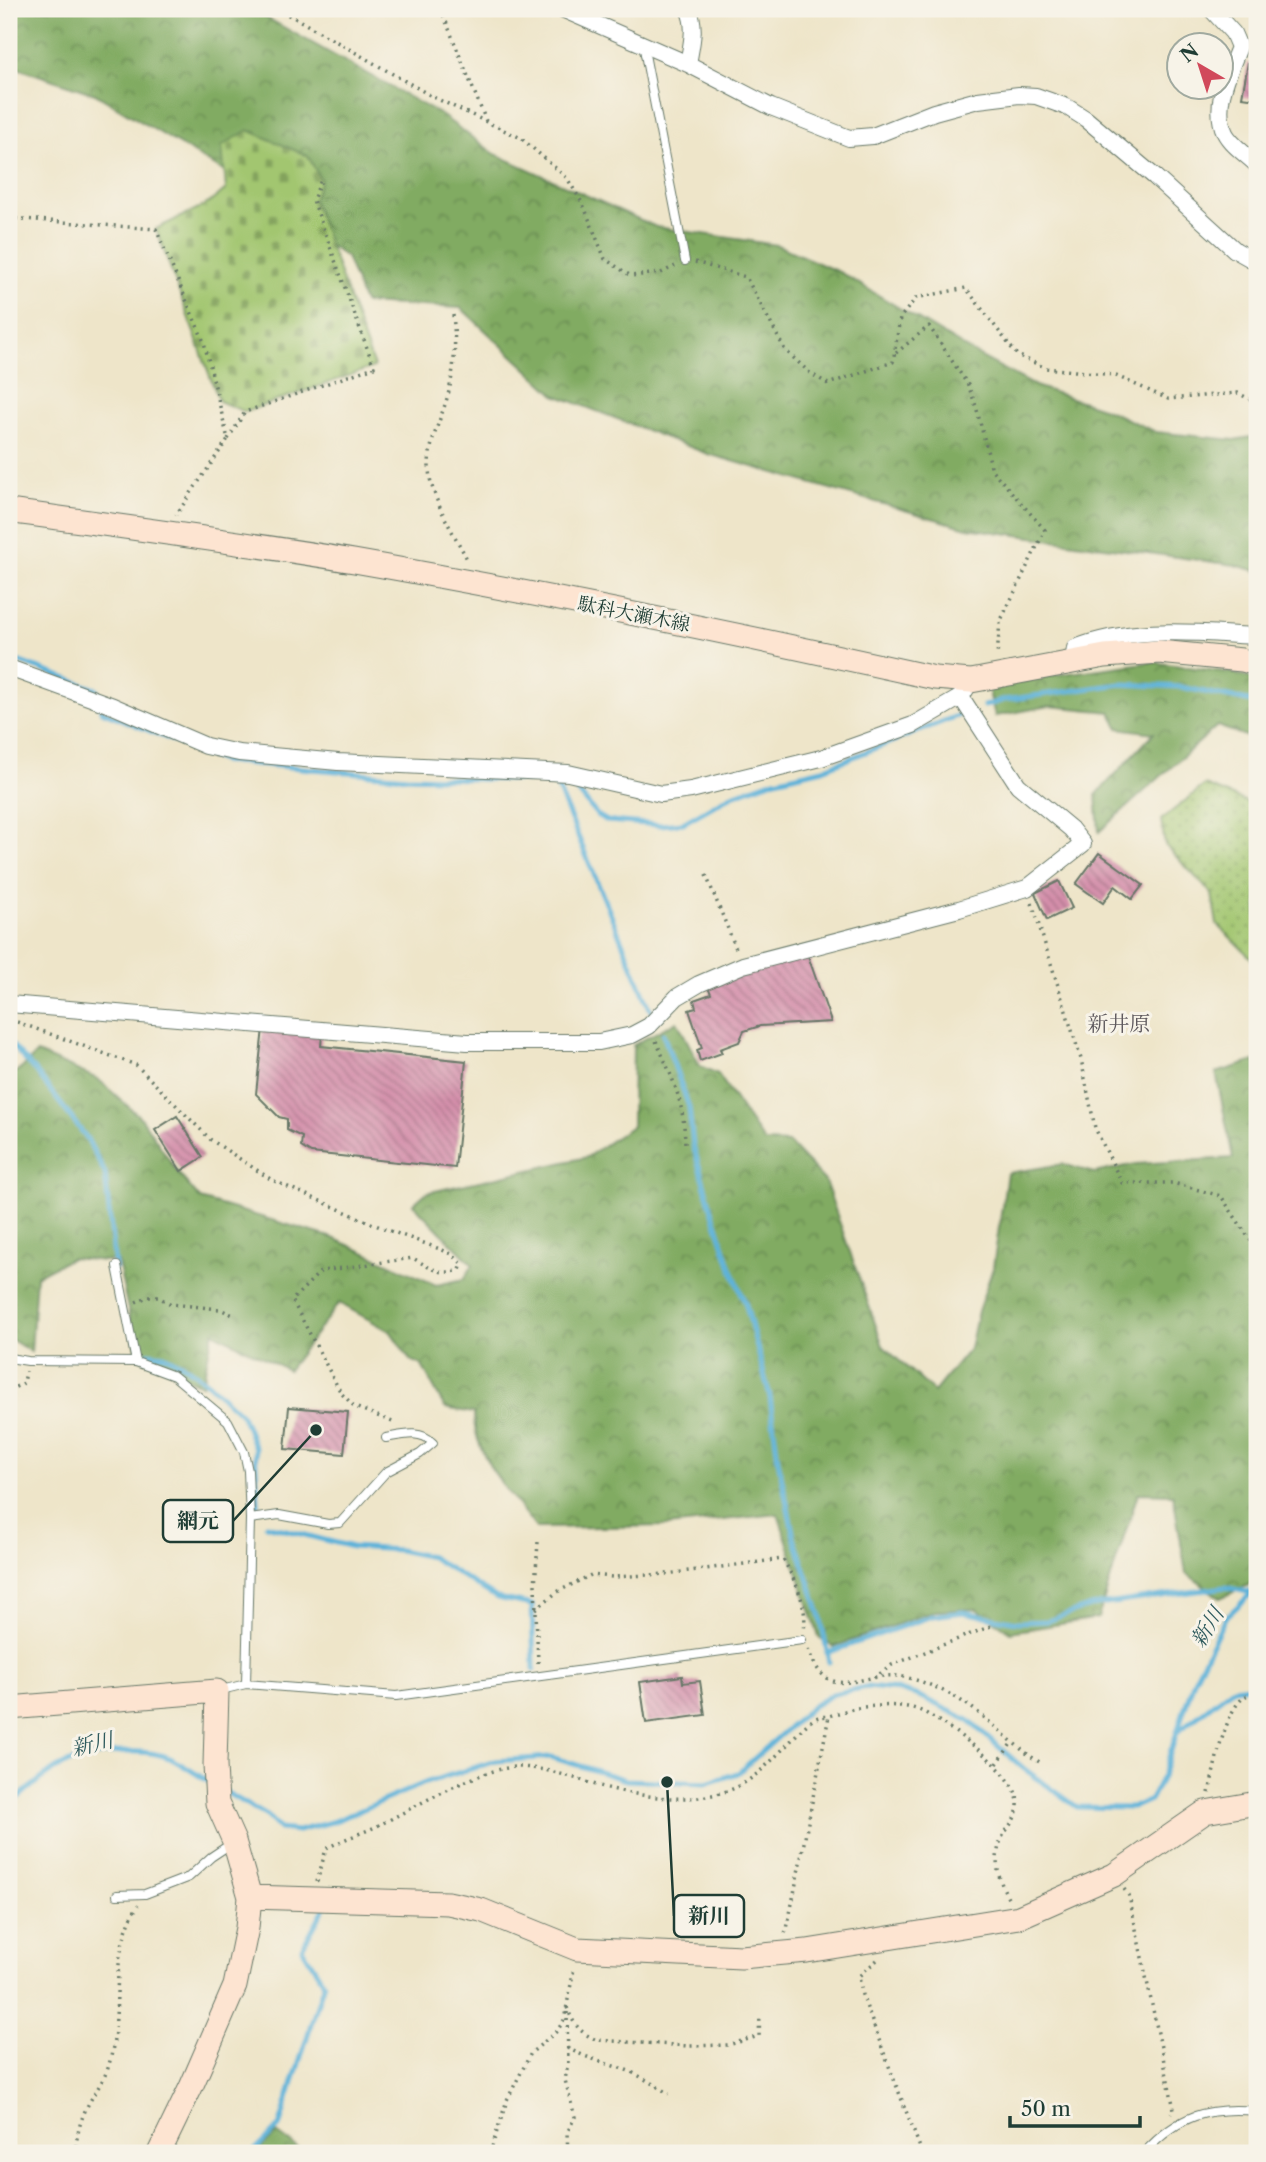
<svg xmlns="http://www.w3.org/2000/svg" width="1266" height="2162" font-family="'Libre Caslon Text','Noto Serif JP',serif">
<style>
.grass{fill:url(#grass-dots);stroke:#608252;stroke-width:2}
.forest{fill:url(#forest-crowns);stroke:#50744b;stroke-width:2}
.cemetery{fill:url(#cemetery-stones);stroke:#608252;stroke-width:2}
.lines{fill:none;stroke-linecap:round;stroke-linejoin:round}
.stream{stroke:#5db2d9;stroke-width:5}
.building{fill:url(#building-back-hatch)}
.lane-casing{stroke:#677868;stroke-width:10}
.street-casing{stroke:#677868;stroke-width:18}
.secondary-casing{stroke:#677868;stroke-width:25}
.path{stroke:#677868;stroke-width:3.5;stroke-dasharray:2 5;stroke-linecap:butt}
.lane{stroke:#fff;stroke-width:8}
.street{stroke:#fff;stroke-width:16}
.secondary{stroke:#fde4d1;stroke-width:23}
.labels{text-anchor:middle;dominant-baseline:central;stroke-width:6;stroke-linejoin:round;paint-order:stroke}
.street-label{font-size:19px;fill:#1f3d34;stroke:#f7f3e8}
.neighbourhood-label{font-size:21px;fill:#5e595d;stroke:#f7f3e8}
.water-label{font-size:21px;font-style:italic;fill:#2e5a5d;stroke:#f7f3e8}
.leader{fill:none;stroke:#1f3d34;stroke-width:2.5}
.callout-dot{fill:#1f3d34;stroke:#f7f3e8;stroke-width:2.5}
.callout{fill:#f7f3e8;stroke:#1f3d34;stroke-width:2.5}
.callout-label{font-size:21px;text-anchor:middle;font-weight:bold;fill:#1f3d34}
</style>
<defs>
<pattern id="grass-dots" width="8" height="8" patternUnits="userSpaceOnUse" patternTransform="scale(1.75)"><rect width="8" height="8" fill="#a2c670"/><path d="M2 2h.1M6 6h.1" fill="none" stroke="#83a25d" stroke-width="1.8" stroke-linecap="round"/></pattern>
<pattern id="forest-crowns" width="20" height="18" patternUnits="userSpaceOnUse" patternTransform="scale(1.75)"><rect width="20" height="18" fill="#81ab62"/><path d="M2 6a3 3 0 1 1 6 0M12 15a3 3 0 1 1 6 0" fill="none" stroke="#698c52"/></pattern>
<pattern id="cemetery-stones" width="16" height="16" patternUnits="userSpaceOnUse" patternTransform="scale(1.75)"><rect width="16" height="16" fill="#a2c670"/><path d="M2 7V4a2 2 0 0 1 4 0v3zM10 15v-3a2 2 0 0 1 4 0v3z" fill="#83a25d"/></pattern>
<pattern id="building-back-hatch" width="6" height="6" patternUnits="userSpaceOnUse" patternTransform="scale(1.75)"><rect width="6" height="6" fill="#d48eaa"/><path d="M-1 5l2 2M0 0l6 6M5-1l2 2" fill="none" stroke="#ab758b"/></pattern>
</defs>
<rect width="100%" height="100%" fill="#f7f3e8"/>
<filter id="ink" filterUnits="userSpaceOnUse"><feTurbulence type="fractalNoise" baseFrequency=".0143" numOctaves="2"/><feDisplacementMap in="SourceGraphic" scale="14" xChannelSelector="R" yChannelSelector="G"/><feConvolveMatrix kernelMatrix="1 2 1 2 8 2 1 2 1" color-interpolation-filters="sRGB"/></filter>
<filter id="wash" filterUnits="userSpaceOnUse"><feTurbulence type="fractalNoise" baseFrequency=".00686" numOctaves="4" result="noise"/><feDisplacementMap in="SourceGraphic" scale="28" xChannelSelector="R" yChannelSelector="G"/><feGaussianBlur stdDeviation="1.57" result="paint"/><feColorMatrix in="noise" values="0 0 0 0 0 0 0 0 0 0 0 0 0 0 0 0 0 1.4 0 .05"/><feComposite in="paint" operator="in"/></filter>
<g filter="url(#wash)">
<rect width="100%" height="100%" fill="#eee5c9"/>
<path class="grass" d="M1205 785 1257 806V964L1217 924 1212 894 1165 845 1161 820Z"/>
<path class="forest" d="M9 9H251L441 115 495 154 656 227 777 245 841 273 979 356 1035 386 1105 409 1156 432 1234 440 1257 436V571L1235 565 967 528 708 454 555 395 461 308 364 303 346 257 220 169 95 94 9 65Z
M1152 662 1232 673 1257 680V740L1217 726 1099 832 1096 795 1154 733 1118 728 1111 712 1050 706 995 716 988 688 1048 676Z
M677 1021 700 1066 718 1074 764 1142 789 1143 825 1181 883 1346 934 1392 970 1348 978 1311 993 1268 1007 1173 1063 1164 1094 1173 1136 1164 1233 1158 1216 1073 1257 1060V1581L1220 1598 1186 1573 1173 1494 1138 1493 1098 1618 1010 1632 977 1609 935 1611 833 1647 819 1637 778 1514 667 1526 536 1528C511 1494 473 1457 474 1413L445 1408 421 1364 410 1360 391 1332 339 1303 288 1370 213 1332 202 1385 138 1357 118 1262 71 1258 36 1276 31 1352 9 1338V1075L21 1069 37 1053 98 1079 142 1119 178 1173 200 1199 333 1238 436 1285 464 1279 473 1265 413 1204 426 1193 587 1157 632 1126 633 1045Z
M277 2133 304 2153H255Z"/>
<path class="cemetery" d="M248 130 308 156 321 180 313 200 374 367 245 412 219 401 156 229 209 203 226 189 222 146Z"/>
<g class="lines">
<path class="stream" d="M9 658 96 689 102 711 222 761 406 777 555 781 575 788 597 815 607 821 660 825 683 823 732 795 771 781 823 769 967 712
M984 706 1004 700 1121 684 1181 687 1257 703
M555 781 651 1011
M663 1034 689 1107 693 1145 709 1201 730 1265 746 1305 770 1397 778 1460 794 1537 820 1614 829 1662
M9 1042 37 1073 86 1137 105 1173 115 1268
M148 1353 164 1355 185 1366 209 1384 242 1415 255 1448 258 1505
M266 1525 352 1547 399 1550 431 1557 497 1598 532 1605 534 1670
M827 1653 932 1616 963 1612 1017 1622 1047 1621 1091 1606 1225 1587 1252 1593
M1177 1732 1233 1688 1257 1685
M222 1790 267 1816 280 1829 298 1831 335 1821 425 1783 496 1761 551 1757 626 1780 707 1783 738 1773 813 1706 833 1694 866 1687 899 1690 919 1696 968 1720 1023 1768 1077 1807 1132 1808 1150 1800 1163 1775 1194 1680 1225 1618 1252 1593 1257 1591
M9 1805C23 1794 37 1781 52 1771 77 1754 140 1745 169 1758 183 1764 197 1775 211 1783
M252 2153 279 2127 324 1983 302 1948 325 1907"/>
</g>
<g id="blocks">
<path class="building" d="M1248 63 1257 65V99L1242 97Z
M1099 853 1143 885 1132 899 1115 886 1103 903 1076 884Z
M1059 881 1072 908 1047 920 1035 893Z
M807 953 831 1022 760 1026 744 1031 739 1042 720 1049 722 1053 700 1061 697 1050 702 1048 689 1010 696 1008 694 1000 711 994 708 986 738 971Z
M263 1028 322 1034 321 1046 466 1061 455 1168 311 1153 301 1147 302 1137 287 1130V1119L279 1117 256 1094Z
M177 1116 203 1157 181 1171 155 1130Z
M289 1407 348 1412 344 1454 285 1449Z
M682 1676 683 1683 700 1681 705 1715 646 1723 640 1682Z"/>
</g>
</g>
<g filter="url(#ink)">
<use href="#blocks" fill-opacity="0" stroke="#677868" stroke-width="2"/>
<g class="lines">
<defs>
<path id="lane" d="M643 44 685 261
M117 1266 136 1362
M9 1358 28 1361 136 1362 174 1376 228 1421 244 1452 248 1471 250 1519 246 1684
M250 1519 279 1515 328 1524 340 1523 386 1472 420 1454 433 1443C421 1429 402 1435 386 1438
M217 1691 246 1684 396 1696 802 1640
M117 1895 145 1894 189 1877 211 1857 232 1843
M1144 2153C1178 2116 1207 2106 1257 2111"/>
<path id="street" d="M562 9 688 64 771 107 849 138 873 136 934 112 978 100 1019 95 1036 96 1067 107 1086 119 1155 177 1235 250 1251 259H1257
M688 9C697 26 691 46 688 64
M1211 9 1233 33 1239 47C1229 73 1212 105 1225 133 1231 145 1248 156 1257 165
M1073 661 1075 648C1132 625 1198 633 1257 636
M9 668 113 706 206 746 239 753 338 762 568 773 661 794 691 790 821 758 913 725 961 697 966 689
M9 1004 467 1042H599L632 1035 649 1026 677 997 699 984 743 965 959 909 1027 888 1083 844 1071 829 1018 785 961 697"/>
<path id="secondary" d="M9 511C124 527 240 542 354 561 549 595 742 635 935 678L971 681 1105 656 1159 652 1242 660 1257 664
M9 1708 217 1691 215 1765 217 1803 234 1841 250 1897 247 1928 235 1986 191 2087 159 2153
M250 1897 448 1903 481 1910 577 1949 741 1957 807 1951 1019 1917 1114 1875 1205 1812 1257 1803"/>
</defs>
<use href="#lane" class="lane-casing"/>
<use href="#street" class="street-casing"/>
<use href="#secondary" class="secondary-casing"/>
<path class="path" d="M275 9 295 18 433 97 521 138 567 178 583 204 605 259 631 276 661 273 675 266
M441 9 486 121
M9 218 156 229 204 342 228 439 176 515
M695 262 746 277 785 350 810 373 828 384 893 362 900 318 916 298 966 288 1017 355 1046 368 1114 375 1168 399 1238 393 1257 403
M453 315C456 343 455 367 448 395 440 423 425 448 430 478 436 507 455 535 468 561
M896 353 929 326 968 385 976 406 992 470 1045 530 1000 622 997 656
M228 439 245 412 374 367 313 200 321 180
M706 875 737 951
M1032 903 1081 1059 1095 1128 1122 1183H1173L1221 1196 1257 1250
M17 1022 136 1065 211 1140 272 1180 385 1229 440 1249 452 1254 462 1264 460 1270C440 1276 430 1268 413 1258L321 1271 292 1300 341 1393 355 1407 395 1423
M656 1041C674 1081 685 1104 685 1148
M136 1302 147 1297H158L171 1304 220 1309 235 1316
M9 1390 24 1383 26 1371
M536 1609 557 1592 591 1575 613 1577 666 1574 783 1559C795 1581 808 1605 804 1630
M808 1649C829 1709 863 1668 904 1677 933 1683 964 1700 986 1719 1004 1734 1021 1751 1041 1763
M538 1663 535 1586 538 1542
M874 1678 892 1665 991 1626
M997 1764 1013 1741
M1209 1793C1214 1771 1225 1707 1246 1696 1247 1695 1256 1694 1257 1694
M317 1882 326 1849C342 1839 361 1834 379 1825 414 1808 482 1766 519 1767 547 1768 571 1777 596 1785 637 1796 685 1805 727 1791 752 1783 771 1761 789 1743 797 1734 805 1724 816 1718 821 1716 827 1717 832 1715 850 1709 858 1707 878 1706 895 1705 913 1705 929 1715 954 1730 1021 1775 1018 1806 1017 1817 1010 1825 1004 1834 992 1855 997 1879 1009 1899
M1124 1889 1129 1896 1174 2109 1171 2113
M785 1933 787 1929 829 1716
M877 1960 859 1976 862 1995 922 2153
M567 2007C573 2024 580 2033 597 2040L689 2046 728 2045 759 2036 760 2016
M567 2012 568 2063 565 2080 575 2117 567 2133 568 2153
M567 2048C585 2057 601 2062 620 2068 637 2073 653 2084 669 2094
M528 2151 529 2153
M74 2153C77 2141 78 2128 83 2116 89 2099 102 2085 108 2068 125 2011 106 1959 138 1905
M490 2153 507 2100 531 2053 557 2031 564 2020 574 1969
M1038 2153 1052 2149 1085 2153"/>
<use href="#lane" class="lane"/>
<use href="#street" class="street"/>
<use href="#secondary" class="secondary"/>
</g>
</g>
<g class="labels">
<g class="street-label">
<text transform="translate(634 614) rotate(11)">駄科大瀬木線</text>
</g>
<g class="neighbourhood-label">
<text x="1119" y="1023">新井原</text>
</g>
<g class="water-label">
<text transform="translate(1207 1627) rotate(-58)">新川</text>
<text transform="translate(92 1744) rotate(-13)">新川</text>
</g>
</g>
<path class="leader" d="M316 1430L233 1521M667 1782L674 1916"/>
<g class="callout-dot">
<circle cx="316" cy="1430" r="7"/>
<circle cx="667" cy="1782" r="7"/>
</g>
<g class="callout">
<rect x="163" y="1500" width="70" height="42" rx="7"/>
<rect x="674" y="1895" width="70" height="42" rx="7"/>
</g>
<g class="callout-label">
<text x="198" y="1528">網元</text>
<text x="709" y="1923">新川</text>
</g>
<rect width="1266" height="2162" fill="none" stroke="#f7f3e8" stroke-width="35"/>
<g transform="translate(1200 66) rotate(321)"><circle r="33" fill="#f7f3e8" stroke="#a1aaa0" stroke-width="2"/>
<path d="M0-5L12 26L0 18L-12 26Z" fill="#d1495b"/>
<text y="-10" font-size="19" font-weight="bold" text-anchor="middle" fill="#1f3d34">N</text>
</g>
<path d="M1010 2116v10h130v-10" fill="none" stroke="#1f3d34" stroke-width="3.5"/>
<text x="1021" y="2116" font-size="21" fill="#1f3d34" stroke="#f7f3e8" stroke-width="5" paint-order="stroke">50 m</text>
</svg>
